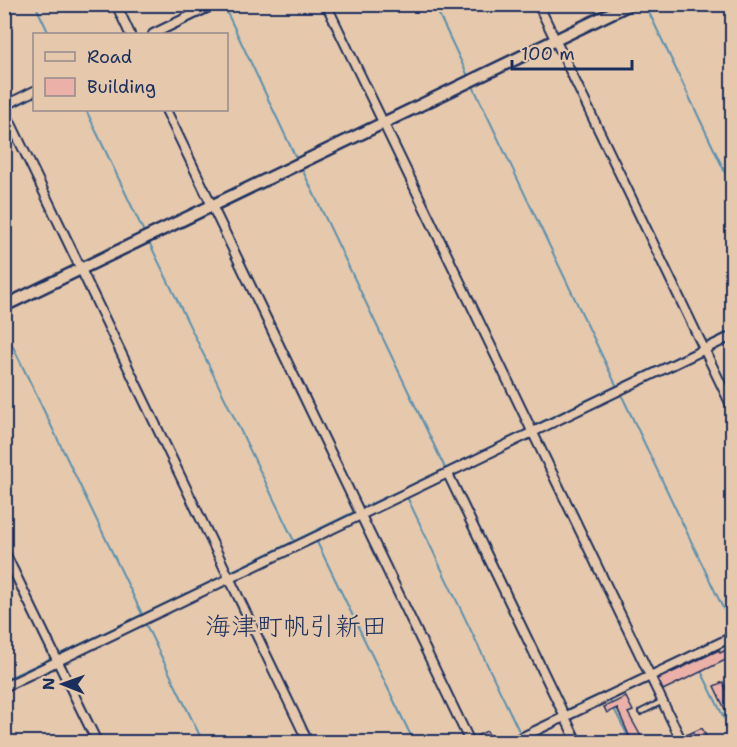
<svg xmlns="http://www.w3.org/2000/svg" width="737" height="747" font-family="'Shantell Sans','Klee One',sans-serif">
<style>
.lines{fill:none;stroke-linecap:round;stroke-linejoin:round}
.stream{stroke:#5b91af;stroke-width:2}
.building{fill:#ebb0a7;stroke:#1b2f5e;stroke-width:1.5}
.lane-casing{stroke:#1b2f5e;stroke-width:8}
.street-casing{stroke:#1b2f5e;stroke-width:12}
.secondary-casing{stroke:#1b2f5e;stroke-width:15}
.lane{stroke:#e6c9ad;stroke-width:4}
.street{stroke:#e6c9ad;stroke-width:8}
.secondary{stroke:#e6c9ad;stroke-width:10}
.labels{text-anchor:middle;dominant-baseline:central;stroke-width:4.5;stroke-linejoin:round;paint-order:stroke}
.quarter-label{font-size:26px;fill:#1b2f5e;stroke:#e6c9ad}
</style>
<rect width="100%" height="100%" fill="#e6c9ad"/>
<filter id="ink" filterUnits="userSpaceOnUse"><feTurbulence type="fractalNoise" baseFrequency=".0167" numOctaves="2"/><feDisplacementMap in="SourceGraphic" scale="12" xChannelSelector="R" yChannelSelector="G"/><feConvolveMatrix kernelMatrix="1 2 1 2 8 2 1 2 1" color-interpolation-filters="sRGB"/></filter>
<g filter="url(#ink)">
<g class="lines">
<path class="stream" d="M35 4 49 34
M223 4 296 158
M434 4 468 76
M645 4 732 187
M164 34 227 4
M473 86 618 389
M7 110 34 97
M86 110 143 230
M302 169 445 468
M149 242 294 541
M4 328 142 614
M706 343 732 330
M621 394 732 627
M535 425 700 346
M454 475 566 710 597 696
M407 487 528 429
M407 497 520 733
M362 508 401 490
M316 540 414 742
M230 572 356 511
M145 623 203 742
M58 655 225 575
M701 671 732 734
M4 680 52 658
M609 699 631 742
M524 741 525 742"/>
</g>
<path class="building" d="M732 647V657L663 690 658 679 719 650 720 653Z
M723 682 727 691 732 688V724L714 686Z
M626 697 633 711 628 713 642 738 632 742 617 708 607 713 604 707Z
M702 728 709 742H690L686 735Z
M487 731 493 742H480L476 736Z"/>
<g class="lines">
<defs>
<path id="lane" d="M641 712 661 702"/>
<path id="street" d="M116 4 130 34
M326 4 682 742
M538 4 732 407
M153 34 215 4
M4 106 34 91
M4 109 308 742
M166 110 470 742
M448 474 577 742
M4 551 97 742
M4 687 732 336
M512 742 732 637"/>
<path id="secondary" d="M4 306 630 4"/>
</defs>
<use href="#lane" class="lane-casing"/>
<use href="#street" class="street-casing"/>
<use href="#secondary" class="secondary-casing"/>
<use href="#lane" class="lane"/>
<use href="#street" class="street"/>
<use href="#secondary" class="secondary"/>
</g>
</g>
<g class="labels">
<g class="quarter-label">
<text x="296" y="625">海津町帆引新田</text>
</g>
</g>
<rect width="737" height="747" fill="none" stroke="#e6c9ad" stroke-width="24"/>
<rect x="12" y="12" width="713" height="723" fill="none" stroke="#1b2f5e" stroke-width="2" filter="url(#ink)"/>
<rect x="33" y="33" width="195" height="78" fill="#e6c9ad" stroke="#958b8d" stroke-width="1.5"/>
<rect x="45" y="52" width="30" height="9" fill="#e6c9ad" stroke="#958b8d" stroke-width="1.5"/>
<text x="87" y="63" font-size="18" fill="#1b2f5e">Road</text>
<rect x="45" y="78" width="30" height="18" fill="#ebb0a7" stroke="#958b8d" stroke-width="1.5"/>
<text x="87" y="93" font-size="18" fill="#1b2f5e">Building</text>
<g transform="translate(63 684) rotate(271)" stroke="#e6c9ad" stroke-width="4.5" paint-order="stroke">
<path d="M0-4.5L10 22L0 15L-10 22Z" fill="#1b2f5e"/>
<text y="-9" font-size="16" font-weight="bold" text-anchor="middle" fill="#1b2f5e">N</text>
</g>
<path d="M512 60v9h120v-9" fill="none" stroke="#1b2f5e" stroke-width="3"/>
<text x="521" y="60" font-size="18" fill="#1b2f5e" stroke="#e6c9ad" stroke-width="4.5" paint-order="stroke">100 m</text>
</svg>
